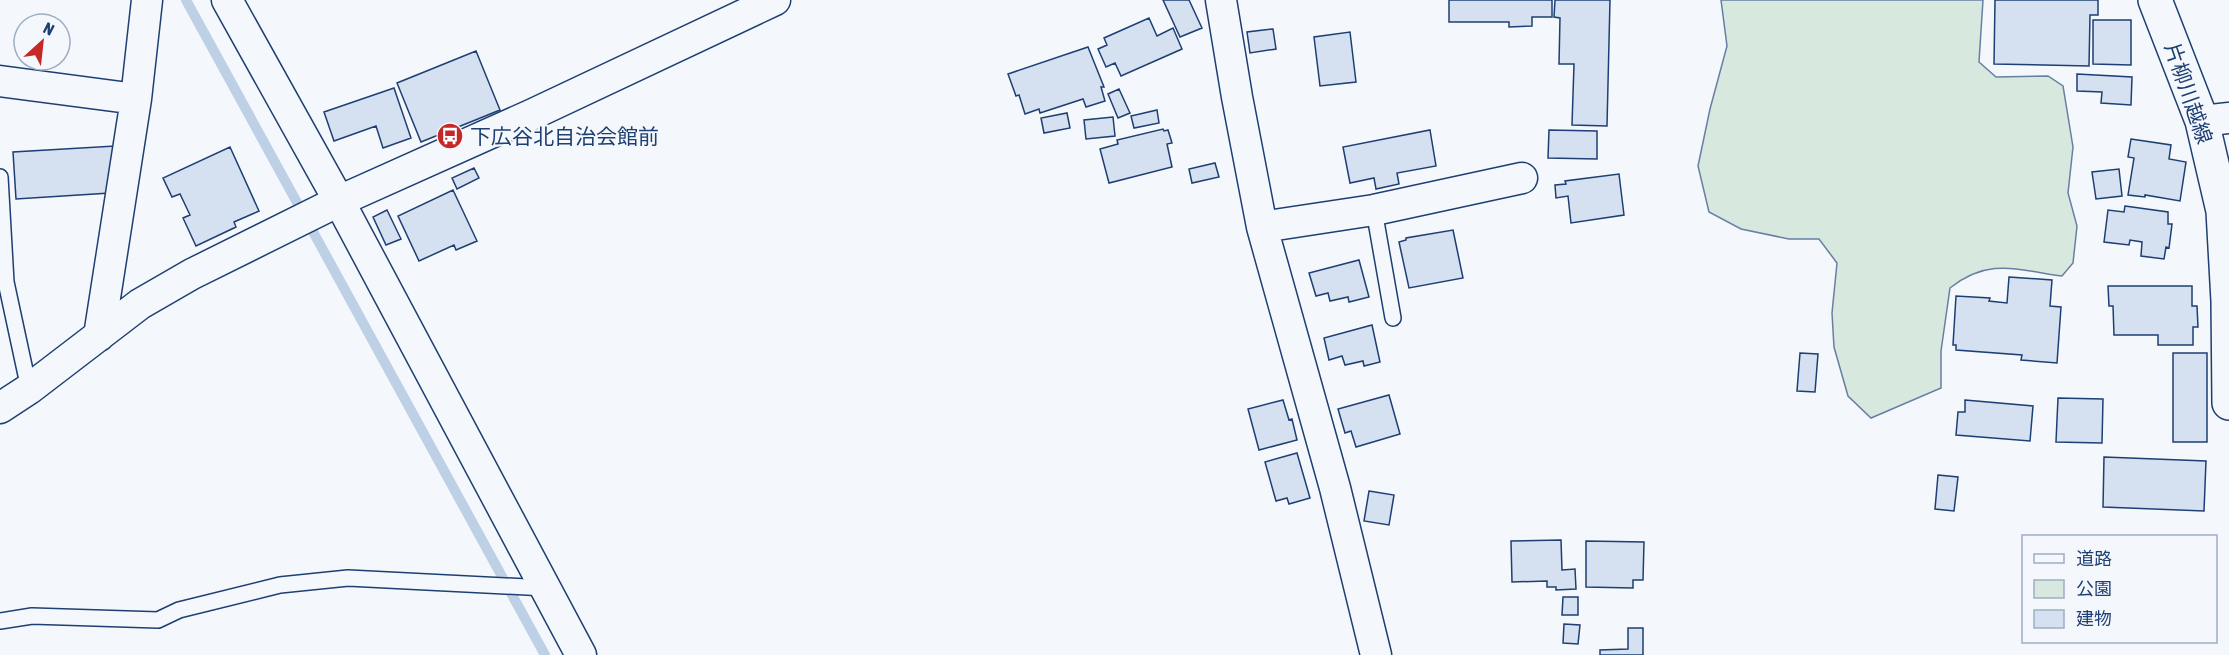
<svg xmlns="http://www.w3.org/2000/svg" width="2229" height="655" font-family="'Asap Condensed','Noto Sans JP',sans-serif">
<style>
.green{fill:#d7e8df;stroke:#687fa3;stroke-width:1.5}
.lines{fill:none;stroke-linecap:round;stroke-linejoin:round}
.stream{stroke:#bed0e5;stroke-width:10}
.building{fill:#d5e0f0;stroke:#1d3f73;stroke-width:1.5}
.service-casing{stroke:#1d3f73;stroke-width:18}
.minor-casing{stroke:#1d3f73;stroke-width:33}
.secondary-casing{stroke:#1d3f73;stroke-width:36}
.service{stroke:#f4f7fb;stroke-width:15}
.minor{stroke:#f4f7fb;stroke-width:30}
.secondary{stroke:#f4f7fb;stroke-width:33}
.labels{text-anchor:middle;dominant-baseline:central;stroke-width:4.5;stroke-linejoin:round;paint-order:stroke}
.street-label{font-size:21px;fill:#1d3f73;stroke:#f4f7fb}
.poi-label{font-size:21px;fill:#1d3f73;stroke:#f4f7fb;text-anchor:start}
</style>
<rect width="100%" height="100%" fill="#f4f7fb"/>
<path class="green" d="M1721 0H1983L1979 62 1996 77 2048 76 2063 86 2073 147 2068 193 2077 226 2073 263 2062 276C2017 270 1989 257 1950 288L1941 351V388L1871 418 1848 396 1834 347 1832 313 1837 263 1819 239H1789L1741 229 1709 212 1698 166 1710 109 1727 46Z"/>
<g class="lines">
<path class="stream" d="M186 0 545 655"/>
</g>
<path class="building" d="M1163 0H1189L1202 28 1180 37Z
M1449 0H1552V17H1532V26L1509 27V22H1449Z
M1555 0H1610L1607 126 1572 125 1574 64H1559L1560 18 1554 17Z
M1995 0H2098V15H2090L2089 66 1994 64Z
M1149 18 1157 36 1173 28 1182 49 1121 76 1115 63 1106 67 1098 49 1107 45 1104 38Z
M2093 20H2131V65L2093 64Z
M1273 29 1276 49 1250 53 1247 32Z
M1350 32 1356 82 1320 86 1314 37Z
M1088 47 1104 87H1101L1105 101 1086 107 1083 99 1040 113 1039 109 1025 114 1019 95 1016 96 1008 74Z
M476 51 500 110 421 142 397 83Z
M2077 74 2132 77 2131 105 2101 103 2102 92 2077 91Z
M394 88 411 138 383 148 376 126 334 141 324 112Z
M1119 89 1130 113 1118 118 1108 94Z
M1157 110 1159 123 1134 128 1131 116Z
M1067 113 1070 128 1044 133 1041 118Z
M1113 117 1115 136 1086 139 1084 120Z
M1163 129 1164 131 1168 130 1172 143 1167 144 1172 167 1109 183 1100 149 1118 144 1117 140Z
M1430 130 1436 166 1397 173 1399 184 1376 189 1374 178 1350 183 1343 147Z
M1549 130 1597 131V159L1548 158Z
M2131 139 2171 145 2169 159 2186 162 2180 201 2145 195V197L2128 195 2134 158 2128 157Z
M115 146 110 193 16 199 13 152Z
M230 147 259 211 234 222 236 227 196 246 183 218 190 215 180 194 172 197 163 178Z
M1215 163 1219 177 1192 183 1189 169Z
M474 168 479 178 457 189 452 178Z
M2119 169 2122 196 2096 199 2092 172Z
M1619 174 1624 215 1571 223 1568 196 1556 198 1555 185 1566 184 1565 181Z
M453 190 477 241 456 250 454 245 419 261 398 216Z
M2125 206 2168 212V224H2172L2169 248 2166 247 2164 259 2141 256 2142 242 2130 240 2129 245 2104 242 2108 210 2124 212Z
M387 210 401 239 386 245 373 217Z
M1453 230 1463 278 1409 288 1399 242 1406 240V238Z
M1359 260 1369 297 1349 302 1348 297 1330 301 1328 293 1316 296 1309 273Z
M2009 277 2052 280 2050 306 2061 307 2057 363 2021 360 2022 355 1956 350V345H1953L1956 296 1990 298 1989 301 2007 303Z
M2108 286H2192V306H2197L2198 327H2193V345H2158V335H2114L2113 306H2109Z
M1372 325 1380 362 1364 366 1363 361 1345 365 1342 356 1329 360 1324 338Z
M1800 353 1818 354 1815 392 1797 391Z
M2173 353H2207V442H2173Z
M1389 395 1400 434 1356 447 1351 431 1345 433 1338 409Z
M2058 398 2103 399 2102 443 2056 442Z
M1283 400 1289 420 1292 419 1297 440 1259 450 1248 409Z
M1965 400 2033 406 2030 441 1956 435 1958 412H1965Z
M1297 453 1310 498 1289 504 1287 498 1276 501 1265 462Z
M2104 457 2206 461 2204 511 2103 507Z
M1938 475 1958 477 1954 511 1935 509Z
M1369 491 1394 495 1389 525 1364 521Z
M1561 540 1562 570 1575 569 1576 589 1556 590V587H1547V581L1512 582 1511 541Z
M1586 541 1644 542 1643 580H1633V588L1586 587Z
M1563 597H1578V615H1562Z
M1564 624 1580 625 1578 644 1563 643Z
M1628 628H1643V655H1600V650L1628 649Z"/>
<g class="lines">
<defs>
<path id="service" d="M0 177 6 282 29 389
M1374 210 1393 318
M0 621 32 616 158 620 179 610 280 585 348 578 546 588"/>
<path id="minor" d="M227 0 339 201 581 655
M1221 0 1237 97 1262 227 1335 488 1376 655
M0 81 136 99
M2202 121 2229 118
M1262 227 1374 210 1522 178
M99 336 136 99 147 0
M0 408 29 389 140 304 192 274 339 201 531 115 775 0"/>
<path id="secondary" d="M2155 0 2202 121 2223 211 2228 301 2229 403"/>
</defs>
<use href="#service" class="service-casing"/>
<use href="#minor" class="minor-casing"/>
<use href="#secondary" class="secondary-casing"/>
<use href="#service" class="service"/>
<use href="#minor" class="minor"/>
<use href="#secondary" class="secondary"/>
</g>
<defs>
<symbol id="bus-disc" viewBox="-11 -11 22 22"><circle r="9.5" fill="#c62828" stroke="#f4f7fb"/><path d="M-5-6H5V4H4V6H2V4H-2V6H-4V4H-5ZM-3.5-4V0h7V-4ZM-3.5 1.2v1.5H-2V1.2ZM2 1.2v1.5H3.5V1.2Z" fill="#fff"/></symbol>
</defs>
<g fill-rule="evenodd">
<use href="#bus-disc" x="435" y="121" width="30" height="30"/>
</g>
<g class="labels">
<g class="street-label">
<text transform="translate(2189 93) rotate(71)">片柳川越線</text>
</g>
<g class="poi-label">
<text x="470" y="136">下広谷北自治会館前</text>
</g>
</g>
<rect x="2022" y="535" width="195" height="108" fill="#f4f7fb" stroke="#9eadc5" stroke-width="1.5"/>
<rect x="2034" y="554" width="30" height="9" fill="#f4f7fb" stroke="#9eadc5" stroke-width="1.5"/>
<text x="2076" y="565" font-size="18" fill="#1d3f73">道路</text>
<rect x="2034" y="580" width="30" height="18" fill="#d7e8df" stroke="#9eadc5" stroke-width="1.5"/>
<text x="2076" y="595" font-size="18" fill="#1d3f73">公園</text>
<rect x="2034" y="610" width="30" height="18" fill="#d5e0f0" stroke="#9eadc5" stroke-width="1.5"/>
<text x="2076" y="625" font-size="18" fill="#1d3f73">建物</text>
<g transform="translate(42 42) rotate(27)"><circle r="28" fill="#f4f7fb" stroke="#9eadc5" stroke-width="1.5"/>
<path d="M0-4.5L10 22L0 15L-10 22Z" fill="#c62828"/>
<text y="-9" font-size="16" font-weight="bold" text-anchor="middle" fill="#1d3f73">N</text>
</g>
</svg>
